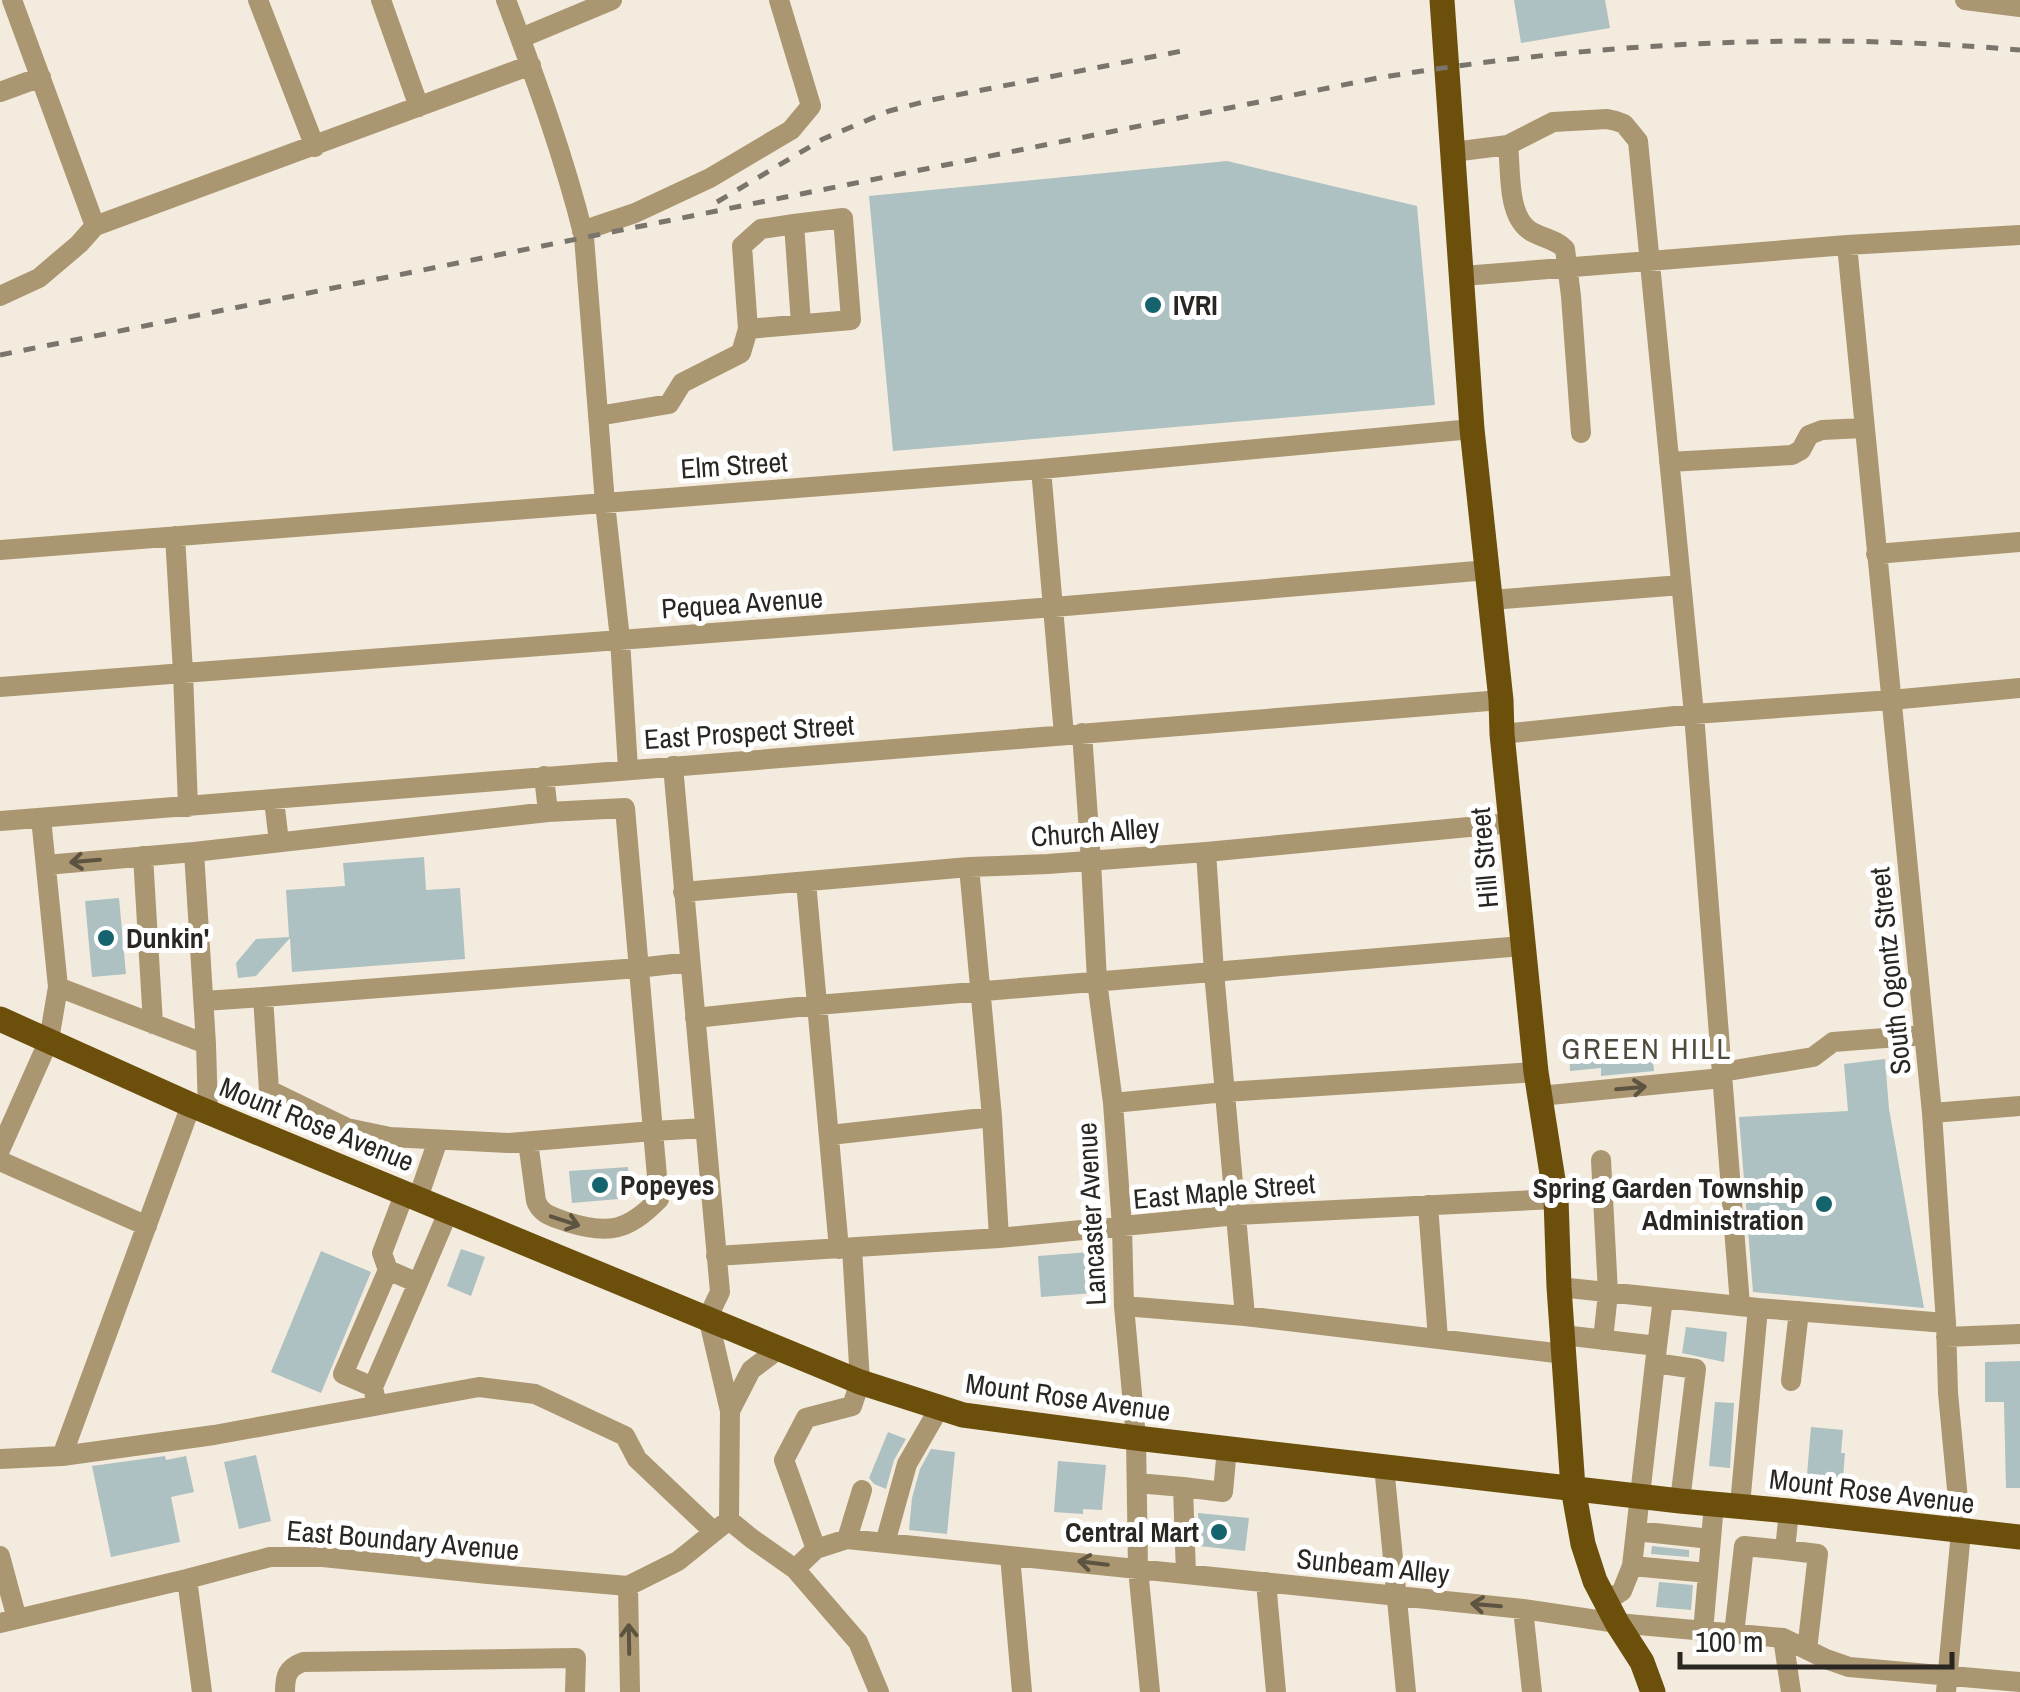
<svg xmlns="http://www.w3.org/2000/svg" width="2020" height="1692" font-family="'Archivo Narrow',sans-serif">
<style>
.building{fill:#adc0c2}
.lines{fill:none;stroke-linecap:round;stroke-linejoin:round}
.minor{stroke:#aa9670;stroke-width:20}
.major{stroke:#6b4f0b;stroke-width:25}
.rail{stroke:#7a756c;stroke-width:5;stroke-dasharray:12 12;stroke-linecap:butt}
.oneway{stroke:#5d5341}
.poi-dot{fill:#15636c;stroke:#fff;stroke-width:4}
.labels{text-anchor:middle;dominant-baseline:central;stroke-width:10;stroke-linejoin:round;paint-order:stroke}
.poi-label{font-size:28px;font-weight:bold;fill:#2a2722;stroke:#fff;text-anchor:start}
.street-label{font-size:28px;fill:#2a2722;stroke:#fff}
.neighbourhood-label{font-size:30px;letter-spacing:2.5px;fill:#504a3e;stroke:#fff}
</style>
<rect width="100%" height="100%" fill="#f3ebdd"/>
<path class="building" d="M1514 0H1605L1610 28 1521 43Z
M1227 161 1417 206 1435 405 893 451 869 196Z
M424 857 426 890 460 888 465 959 292 972 290 938 256 976 238 978 236 963 256 939 289 937 286 890 345 886 343 863Z
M119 898 126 974 92 977 85 901Z
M1651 1040 1654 1071 1601 1076V1068L1570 1071 1569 1047Z
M1885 1059 1889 1109 1924 1308 1753 1292 1739 1117 1848 1111 1844 1064Z
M628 1167 630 1198 572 1203 569 1171Z
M461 1249 485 1257 471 1296 447 1286Z
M321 1251 371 1272 321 1393 271 1372Z
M1090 1252 1094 1293 1041 1297 1038 1256Z
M1686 1327 1727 1332 1724 1362 1682 1353Z
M2020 1361V1488H2006L2004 1402H1985V1362Z
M1715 1402 1734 1403 1730 1468 1709 1466Z
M1811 1427 1843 1430 1841 1453H1845L1843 1478 1807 1475Z
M888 1432 906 1439 894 1460 886 1489 874 1484 869 1478Z
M931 1449 955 1452 947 1534 909 1530 912 1498 920 1469Z
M256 1455 271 1521 239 1529 224 1462Z
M165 1456 166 1460 186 1456 194 1492 171 1497 180 1542 111 1557 92 1466Z
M1058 1461 1106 1465 1102 1510 1083 1509V1514L1054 1512Z
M1198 1513 1249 1518 1245 1551 1199 1546Z
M1652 1546 1689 1550V1557L1651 1554Z
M1659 1582 1693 1585 1691 1610 1656 1607Z"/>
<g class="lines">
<path class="minor" d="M12 0 95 226
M258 0 315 147
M381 0 419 107
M506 0C535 77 564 156 584 237L605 503 620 639 628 769
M1965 0 2020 7
M521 38 612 0
M0 92 41 77
M1508 145C1511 171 1507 214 1529 230 1541 238 1556 239 1565 249L1571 296 1581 433
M1453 152 1508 145 1553 122 1607 119 1616 121 1624 124 1638 141 1694 714 1740 1305
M582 231 635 213 710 178 791 130 811 106 779 0
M1847 245 1932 1113 1946 1323 1948 1393 1961 1532 1946 1692
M1463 276 1847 245 2020 235
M0 296 39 278 79 244 95 226 531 65
M748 329 851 320 843 218 794 224 801 324
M598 416 669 404 682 383 741 353 748 329 742 246 761 229 794 224
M1669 462 1792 455 1801 450 1809 435 1822 430 1864 428
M1041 469 1064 735
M175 536 183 672 188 807
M0 550 1041 469 1472 429
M1876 554 2020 542
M1491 600 1681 585
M0 687 1054 607 1488 570
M1082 733 1091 861 1097 981 1113 1103 1122 1227 1124 1306 1136 1438 1138 1569 1150 1692
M1502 734 1694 714 1891 700 2020 688
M673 766 720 1292 708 1317 730 1411 751 1370 780 1348
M544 776 548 812 625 808 653 1131 508 1143 390 1137 347 1128 269 1090 263 997 638 968 690 962
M274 800 279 842
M0 821 1501 700
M1206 852 1214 972 1245 1316
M143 856 153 1024
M46 865 194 852
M969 867 992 1117 999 1238
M806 882 839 1249
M683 892 969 867 1048 864 1206 852 1511 823
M58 987 206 1044 208 1112
M204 1001 263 997
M695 1018 817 1005 1522 946
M206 1044 194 852 548 812
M1722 1072 1813 1057 1833 1042 1924 1035
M1540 1096 1722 1078
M1113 1103 1225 1092 1536 1072
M1932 1113 2020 1106
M830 1135 992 1117
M528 1142 536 1201C541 1215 554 1217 567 1222 609 1235 628 1231 659 1199L653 1131 705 1128
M0 1150 49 1040 58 987 41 818
M1601 1160 1608 1293 1603 1340
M0 1161 147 1226
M405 1192 382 1253 388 1270 418 1283 449 1210
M418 1198 438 1140
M1428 1205 1438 1339
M716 1256 999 1238 1237 1215 1556 1199
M1559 1287 1758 1308 1946 1323
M1663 1298 1655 1363 1696 1369 1680 1501
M1124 1306 1245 1316 1564 1354
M1563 1335 1657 1346
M1946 1337 2020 1334
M1791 1381 1799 1311
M373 1387 343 1374 388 1270
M375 1397 373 1387 418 1283
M730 1411 729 1520 751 1538 795 1569 858 1642 879 1692
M62 1456 191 1105
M0 1459 62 1456 214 1435 479 1387 535 1394 625 1436 637 1459 713 1531
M1384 1466 1406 1692
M1137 1483 1183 1487
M1740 1505 1758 1308
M1636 1531 1711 1539
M847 1539 862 1490
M885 1543 907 1464 940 1407
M816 1549 784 1460 806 1418 852 1406 860 1382 852 1248
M1785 1550 1818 1554 1807 1650
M0 1556 17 1619
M1010 1556 1022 1692
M1632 1566 1708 1573
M795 1569 816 1549 847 1539 1523 1609 1617 1623 1783 1638 1826 1659 1849 1667 2020 1682
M1186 1574 1183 1487 1223 1492 1227 1448
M187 1579 202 1692
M1266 1582 1276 1692
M628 1586 630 1692
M1605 1602 1622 1591 1632 1566 1655 1363
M1523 1609 1532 1692
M0 1623 187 1579 270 1557H323L488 1574 628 1586 678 1561 729 1520
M1703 1632 1714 1504
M1734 1634 1744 1546 1785 1550 1789 1511
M1783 1638 1791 1692
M285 1692C285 1676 287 1668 303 1662L576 1658 575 1692"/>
<path class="major" d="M1442 0 1472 429 1501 700 1502 734 1536 1072 1556 1199 1559 1287 1573 1488 1583 1544 1595 1581 1617 1623 1642 1662 1653 1692
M0 1019 191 1105 860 1382 963 1415 1136 1438 1680 1501 1789 1511 2020 1537"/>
<path class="rail" d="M717 202 823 139 889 111 931 100 1187 50
M0 355 1378 78C1590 43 1805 31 2020 50"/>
</g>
<defs><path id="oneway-shaft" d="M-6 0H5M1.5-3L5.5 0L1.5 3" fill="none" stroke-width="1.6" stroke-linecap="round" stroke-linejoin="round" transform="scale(2.5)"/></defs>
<g class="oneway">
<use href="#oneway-shaft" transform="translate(85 861) rotate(175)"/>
<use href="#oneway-shaft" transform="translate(1631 1088) rotate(-5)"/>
<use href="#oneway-shaft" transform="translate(565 1221) rotate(18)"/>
<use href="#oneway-shaft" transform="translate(1093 1563) rotate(-173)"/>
<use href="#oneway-shaft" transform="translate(1486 1605) rotate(-175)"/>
<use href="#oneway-shaft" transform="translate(629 1639) rotate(-91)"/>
</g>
<g class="poi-dot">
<circle cx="1153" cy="305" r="10"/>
<circle cx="106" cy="938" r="10"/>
<circle cx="600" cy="1185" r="10"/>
<circle cx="1824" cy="1204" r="10"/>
<circle cx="1219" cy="1532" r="10"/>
</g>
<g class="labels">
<g class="poi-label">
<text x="1173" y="305">IVRI</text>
<text x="126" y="938">Dunkin'</text>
<text x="620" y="1185">Popeyes</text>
<text x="1804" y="1188" text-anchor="end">Spring Garden Township<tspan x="1804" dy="32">Administration</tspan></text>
<text x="1199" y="1532" text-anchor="end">Central Mart</text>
</g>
<g class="street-label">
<text transform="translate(734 465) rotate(-4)">Elm Street</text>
<text transform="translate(742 603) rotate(-4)">Pequea Avenue</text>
<text transform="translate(749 732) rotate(-4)">East Prospect Street</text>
<text transform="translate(1095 832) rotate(-4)">Church Alley</text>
<text transform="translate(1484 858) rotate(-95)">Hill Street</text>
<text transform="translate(1890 971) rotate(-96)">South Ogontz Street</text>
<text transform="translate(317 1124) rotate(22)">Mount Rose Avenue</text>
<text transform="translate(1224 1191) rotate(-5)">East Maple Street</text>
<text transform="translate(1091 1214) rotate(-93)">Lancaster Avenue</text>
<text transform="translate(1068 1397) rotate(8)">Mount Rose Avenue</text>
<text transform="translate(1872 1491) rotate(7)">Mount Rose Avenue</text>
<text transform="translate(403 1540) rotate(5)">East Boundary Avenue</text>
<text transform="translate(1373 1566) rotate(6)">Sunbeam Alley</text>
</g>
<g class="neighbourhood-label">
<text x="1647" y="1048">GREEN HILL</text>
</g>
</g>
<path d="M1680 1652v15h272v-15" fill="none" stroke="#2a2722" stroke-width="5"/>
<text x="1695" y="1652" font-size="30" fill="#2a2722" stroke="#ffffff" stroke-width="8" paint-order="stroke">100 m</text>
</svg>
